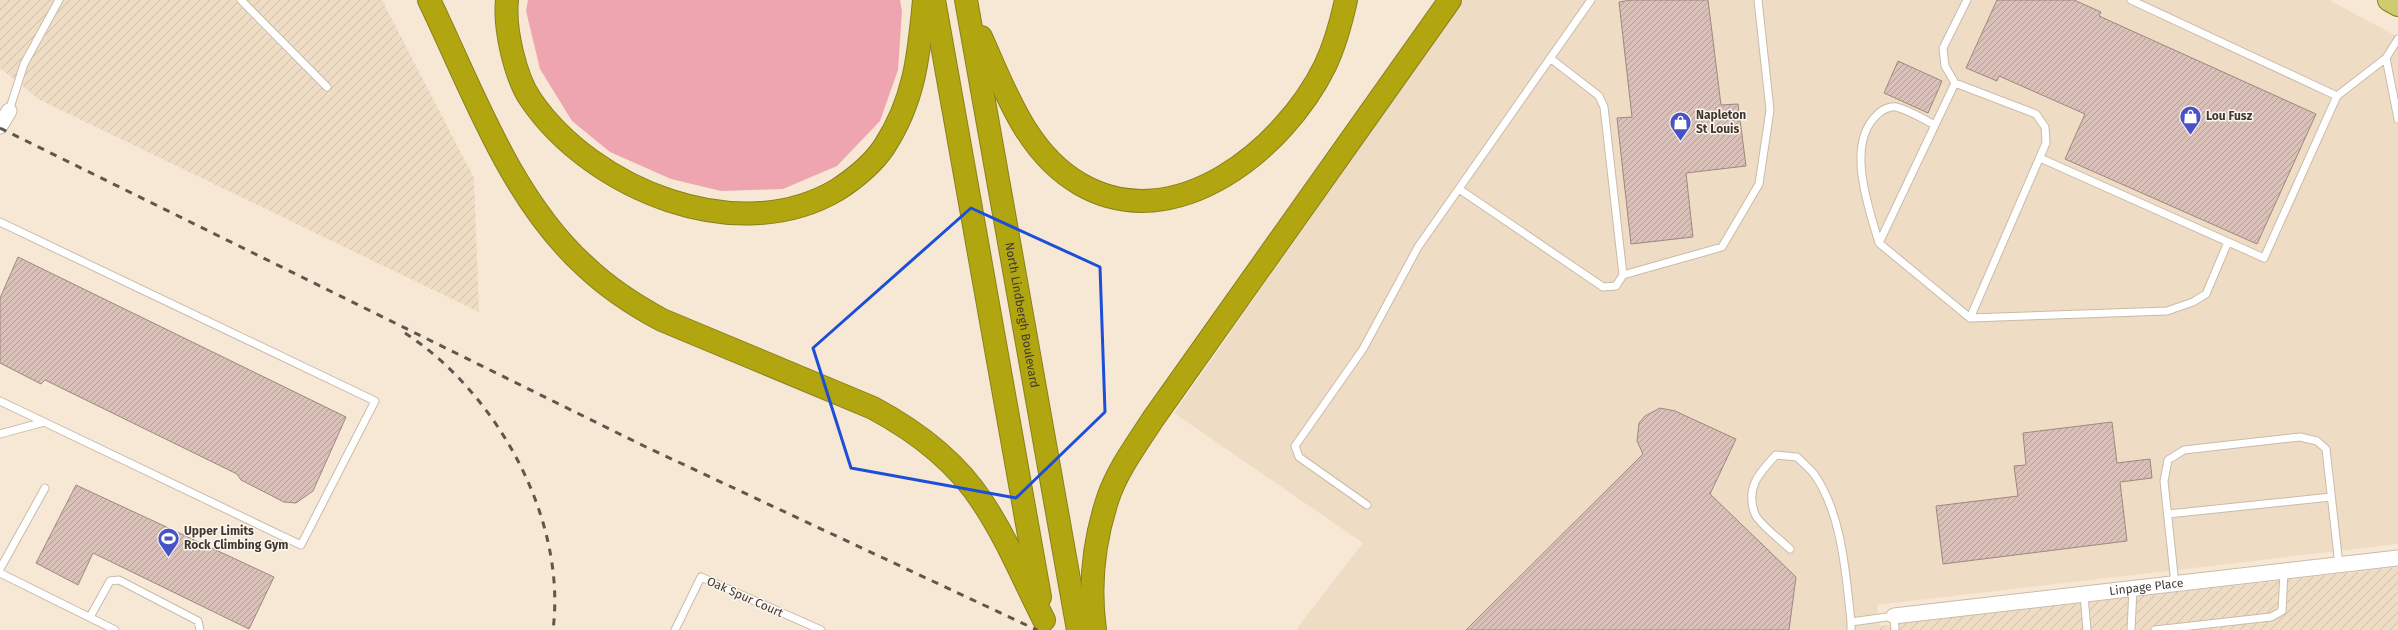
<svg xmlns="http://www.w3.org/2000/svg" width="2398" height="630" font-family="'Fira Sans',sans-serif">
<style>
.built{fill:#efdcc4}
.industrial{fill:url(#industrial-furrows)}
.green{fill:#efa5b0}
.building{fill:url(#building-hatch);stroke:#9e887f}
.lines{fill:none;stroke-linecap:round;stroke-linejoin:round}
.lane-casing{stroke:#c9bba9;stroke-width:9}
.street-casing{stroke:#c9bba9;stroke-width:17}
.primary-casing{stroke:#89801c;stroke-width:24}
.highway-casing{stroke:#89801c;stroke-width:24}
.lane{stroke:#fff;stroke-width:7}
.street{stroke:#fff;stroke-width:15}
.primary{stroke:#d0ca70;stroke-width:22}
.highway{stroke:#b1a610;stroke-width:22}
.rail{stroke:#5f574e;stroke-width:3;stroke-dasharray:7 7;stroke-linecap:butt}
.marked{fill:none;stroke:#1d4ed8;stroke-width:3;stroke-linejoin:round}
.labels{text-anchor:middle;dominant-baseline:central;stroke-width:3;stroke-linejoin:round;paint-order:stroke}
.poi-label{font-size:12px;font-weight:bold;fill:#3f3932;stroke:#fdf7ef;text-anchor:start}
.street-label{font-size:12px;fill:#3f3932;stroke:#fdf7ef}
</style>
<defs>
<pattern id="industrial-furrows" width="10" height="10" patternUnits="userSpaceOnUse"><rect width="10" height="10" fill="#efdcc4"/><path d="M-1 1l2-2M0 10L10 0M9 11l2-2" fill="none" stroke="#cebea9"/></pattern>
<pattern id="building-hatch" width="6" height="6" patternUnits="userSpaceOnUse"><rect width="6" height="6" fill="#d9c1b9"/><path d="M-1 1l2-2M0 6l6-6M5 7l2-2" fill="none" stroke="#b19e97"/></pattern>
</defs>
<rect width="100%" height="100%" fill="#f7e8d5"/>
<path class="built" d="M1463 0H2329L2398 37V544L1877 605 1880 630H1298V627L1363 543 1174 413Z"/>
<path class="industrial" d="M0 0H382L474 178 479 312 40 100 0 68Z
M2398 567V630H1880L1879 626Z"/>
<path class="green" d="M528 0H900L902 11 898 70 880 121 837 166 783 189 721 191 671 179 610 152 572 121 540 69 526 11Z"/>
<path class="building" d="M1631 0H1708L1721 105 1738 104 1746 166 1686 173 1693 237 1631 244 1617 118 1632 117 1619 2Z
M1997 0H2074L2101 12 2099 16 2316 114 2257 244 2065 159 2085 114 1999 76 1997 81 1966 68Z
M1898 61 1942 81 1928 113 1884 93Z
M18 257 346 417 313 491 296 503 284 502 241 480 237 474 45 380 41 384 0 363V298Z
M1660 408 1675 411 1736 439 1710 494 1796 577 1789 630H1466L1643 454 1637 441 1639 423 1645 416Z
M2112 422 2117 463 2150 459 2152 478 2120 482 2127 541 1943 564 1936 506 2018 496 2014 466 2026 465 2023 433Z
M76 485 274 577 249 629 93 553 78 585 36 563Z"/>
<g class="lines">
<defs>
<path id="lane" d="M241 0 327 87
M2131 0 2337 96 2386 58 2398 39
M2386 58 2398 119
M1955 83 1879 243 1970 318 2046 143 2045 127 2036 114 1955 83 1945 66 1943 48 1967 0
M9 111 24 64 59 0
M2040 158 2264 258 2337 96
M1459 189 1603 287 1616 286 1623 275 1604 107 1599 96 1550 58
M0 222 375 401 301 545 44 422 0 434
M1879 243C1869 209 1845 144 1877 115 1881 110 1890 106 1896 107 1909 110 1923 119 1935 125
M1623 275 1722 247 1759 184 1770 110 1758 0
M1970 318 2167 311 2193 302 2206 294 2228 242
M0 401 44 422
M1367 505 1299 457 1295 446 1363 349 1418 247 1591 0
M2168 514 2331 497
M1790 549C1783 542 1758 523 1755 514 1745 488 1759 473 1776 455L1797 457C1802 462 1809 468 1814 474 1842 513 1846 575 1851 622
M0 569 45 488
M0 573 115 630
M2175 584 2164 481 2168 460 2184 450 2300 437 2317 441 2326 449 2339 565
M2084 595 2087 630
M90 617 110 581 119 580 198 621 200 630
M675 630 701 577 821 630
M1851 630V622L1894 616 1895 630
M2131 630 2133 589
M2155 630 2271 617 2282 611 2284 571"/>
<g id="street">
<path d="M0 126 9 111"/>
<path id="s1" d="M1894 616 2398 558"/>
</g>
<path id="primary" d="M2389 0 2398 5"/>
<g id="highway">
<path d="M429 0C472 89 510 198 585 266 608 288 634 305 662 320L873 408C916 431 956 461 983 503 1007 539 1024 581 1044 620"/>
<path d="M507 0C504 28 515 77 531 100 592 189 737 249 837 190 854 179 872 165 884 147 915 100 919 54 924 0"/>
<path d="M934 0 1040 597"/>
<path id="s2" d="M966 0 1078 630"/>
<path d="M981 37C1005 90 1026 153 1080 184 1175 239 1284 149 1325 66 1335 45 1341 23 1346 0"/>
<path d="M1095 630C1089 586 1094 540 1108 498 1118 469 1137 444 1153 419L1450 0"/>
</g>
</defs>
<use href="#lane" class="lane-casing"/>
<use href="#street" class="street-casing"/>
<use href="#primary" class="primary-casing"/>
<use href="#highway" class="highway-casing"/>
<use href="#lane" class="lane"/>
<use href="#street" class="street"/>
<use href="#primary" class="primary"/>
<use href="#highway" class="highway"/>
<path class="rail" d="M0 128 644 446 1037 630
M405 333C497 393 567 519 553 630"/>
</g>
<path class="marked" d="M971 208 1100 267 1105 412 1016 498 851 468 813 348Z"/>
<defs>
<symbol id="shop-pin" viewBox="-11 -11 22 30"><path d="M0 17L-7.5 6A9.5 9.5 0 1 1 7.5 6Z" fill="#4752c6" stroke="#fdf7ef"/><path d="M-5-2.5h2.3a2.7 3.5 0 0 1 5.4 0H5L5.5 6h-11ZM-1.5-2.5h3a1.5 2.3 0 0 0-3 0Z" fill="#fff"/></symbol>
<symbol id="stadium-pin" viewBox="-11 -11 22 30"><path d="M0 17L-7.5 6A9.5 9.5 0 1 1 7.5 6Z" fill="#4752c6" stroke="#fdf7ef"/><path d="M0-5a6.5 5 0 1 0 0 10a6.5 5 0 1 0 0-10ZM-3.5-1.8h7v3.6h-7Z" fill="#fff"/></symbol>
</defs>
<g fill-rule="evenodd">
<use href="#shop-pin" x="2178" y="104" width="25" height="34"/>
<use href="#shop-pin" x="1668" y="110" width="25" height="34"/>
<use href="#stadium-pin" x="156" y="526" width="25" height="34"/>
</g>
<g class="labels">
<g class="poi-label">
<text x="1696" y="115">Napleton<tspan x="1696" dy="14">St Louis</tspan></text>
<text x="2206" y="116">Lou Fusz</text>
<text x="184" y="531">Upper Limits<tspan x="184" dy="14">Rock Climbing Gym</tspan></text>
</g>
<g class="street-label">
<text stroke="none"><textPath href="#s2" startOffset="320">North Lindbergh Boulevard</textPath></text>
<text stroke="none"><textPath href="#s1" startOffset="254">Linpage Place</textPath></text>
<text transform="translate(745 597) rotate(24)">Oak Spur Court</text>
</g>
</g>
</svg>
